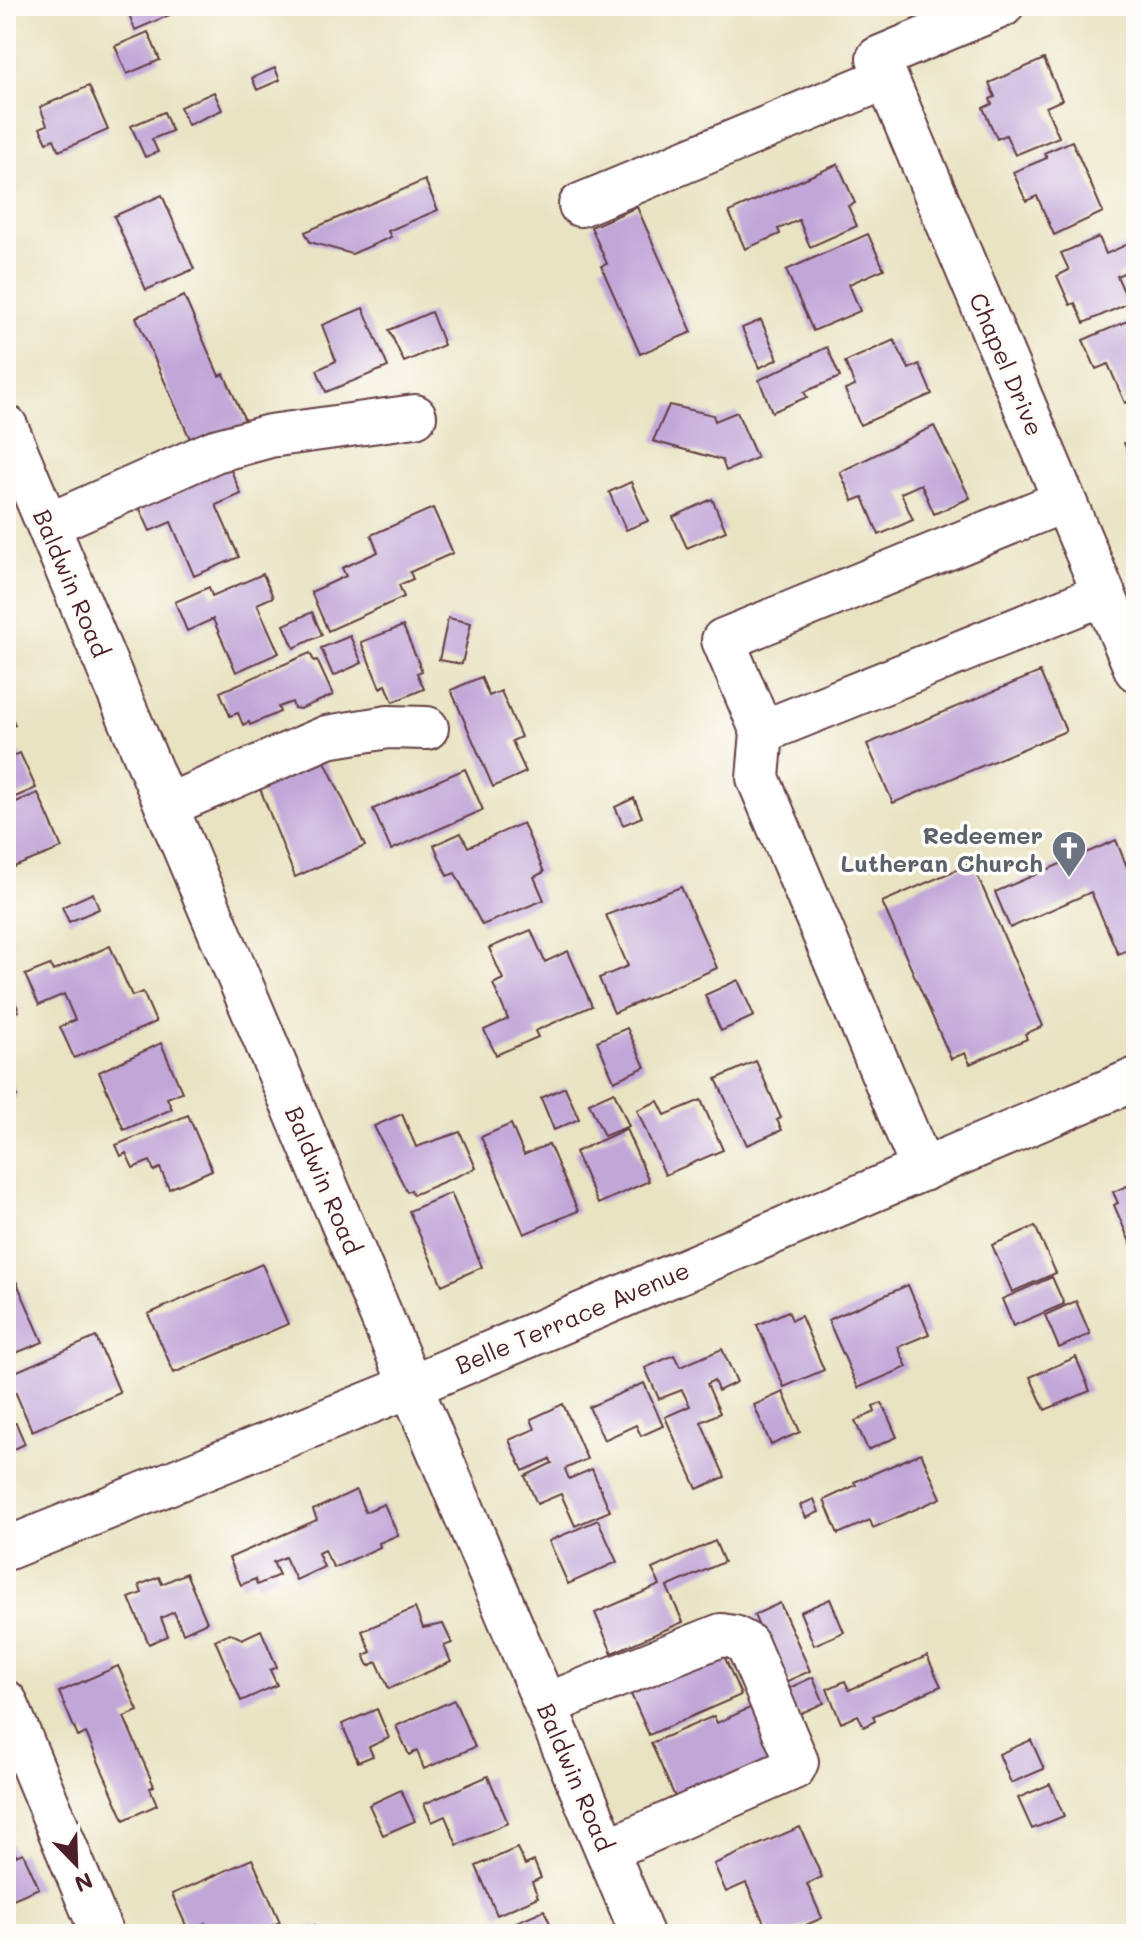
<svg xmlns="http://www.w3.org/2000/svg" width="1142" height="1940" font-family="Mali,sans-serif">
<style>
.building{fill:#c1a6d8}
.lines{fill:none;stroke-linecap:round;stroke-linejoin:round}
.minor-casing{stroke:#623c42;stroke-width:46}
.minor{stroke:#fff;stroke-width:42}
.labels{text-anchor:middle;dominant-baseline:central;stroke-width:7;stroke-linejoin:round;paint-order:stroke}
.street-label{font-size:24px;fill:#4a1f2b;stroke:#fdfcf7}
.worship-label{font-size:24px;font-weight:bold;fill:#5b616d;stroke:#fdfcf7;text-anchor:end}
</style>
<rect width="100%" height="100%" fill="#fdfcf7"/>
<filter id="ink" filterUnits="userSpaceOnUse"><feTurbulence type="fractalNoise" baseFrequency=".0125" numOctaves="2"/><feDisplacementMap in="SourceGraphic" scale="16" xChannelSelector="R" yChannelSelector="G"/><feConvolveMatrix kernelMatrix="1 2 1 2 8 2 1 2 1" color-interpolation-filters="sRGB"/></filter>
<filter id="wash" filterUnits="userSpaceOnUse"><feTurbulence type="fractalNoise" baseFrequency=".006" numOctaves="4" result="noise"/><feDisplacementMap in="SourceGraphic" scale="32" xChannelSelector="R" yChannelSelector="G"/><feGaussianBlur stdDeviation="1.8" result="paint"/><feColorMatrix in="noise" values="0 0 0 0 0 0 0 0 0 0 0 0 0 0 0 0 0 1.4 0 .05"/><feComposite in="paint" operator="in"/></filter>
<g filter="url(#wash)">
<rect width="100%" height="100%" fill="#e9e3c2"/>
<g id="blocks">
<path class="building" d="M126 6H171L174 13 135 30Z
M148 32 160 60 127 74 115 46Z
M1044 59 1062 100 1046 107 1059 137 1015 155 1006 135 997 139 983 108 992 104 990 99 995 97 989 83Z
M275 68 280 80 257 90 252 78Z
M89 86 108 130 59 151 54 139 47 142 40 128 47 125 40 107Z
M214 92 222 110 188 125 180 107Z
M164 112 172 131 152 139 158 152 145 157 131 126Z
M1072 141 1103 212 1054 235 1037 196 1026 201 1013 172 1047 158 1044 153Z
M838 164 855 203 848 206 857 226 810 247 799 220 778 229 780 234 745 249 729 212Z
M425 180 438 210 388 231 391 237 352 254 310 242 305 232Z
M162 195 194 269 146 290 114 216Z
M637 207 692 332 640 354 601 266 607 264 591 227Z
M868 234 884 269 849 284 860 311 813 331 786 270Z
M1099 237 1106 254 1128 244 1136 267 1117 276 1129 303 1084 323 1075 303 1070 305 1057 276 1069 270 1061 253Z
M184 296 219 376 224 374 247 425 194 448 136 317Z
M363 308 388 367 326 392 317 370 336 361 322 325Z
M431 312 444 345 404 362 389 330Z
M1134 318 1136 398 1125 403 1108 364 1096 369 1083 340Z
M761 320 778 359 759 368 742 328Z
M894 340 909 369 919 364 932 394 860 425 845 390 855 386 845 362Z
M827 347 840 377 804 392 807 397 772 412 759 380Z
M669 405 713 415 715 421 737 412 757 458 726 471 722 460 653 441Z
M934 426 970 498 934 514 921 484 901 493 913 520 879 535 863 497 853 501 840 472Z
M1136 437V471L1124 443Z
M225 456 241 494 216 505 239 557 194 576 171 522 150 531 134 496 164 483 169 494 194 484 189 472Z
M631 482 648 521 626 530 609 492Z
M712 499 726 531 687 548 673 517Z
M433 508 453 553 410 572 413 579 399 585 404 597 328 631 311 592 346 576 342 568 378 552 371 535Z
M263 574 273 597 257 604 279 653 236 672 213 619 187 631 175 602 209 587 212 596Z
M312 612 322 635 294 648 284 625Z
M448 618 471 623 462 664 439 660Z
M403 626 422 671 417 673 424 689 393 702 386 685 380 688 361 642Z
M350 636 362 663 333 676 321 648Z
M310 653 314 661 317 660 333 695 300 709 294 708 292 702 278 707 280 712 250 725 249 722 243 725 238 713 230 716 220 692Z
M1040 672 1066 731 893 803 867 744Z
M481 677 489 696 501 691 521 737 512 741 526 772 493 787 451 690Z
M6 703 15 725 6 729Z
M20 753 36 788 6 801V759Z
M321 753 365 846 295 877 259 786Z
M465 769 483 810 391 850 373 809Z
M38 793 62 848 6 870V806Z
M634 798 642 817 623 825 615 807Z
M523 823 544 872 534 877 544 900 482 925 455 873 447 876 434 845 461 833 468 847Z
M1116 840 1136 889V947L1118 954 1091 892 1010 928 995 892Z
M972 863 1043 1026 1025 1034 1027 1039 970 1064 965 1053 951 1059 882 902Z
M681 887 717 968 614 1013 599 978 628 966 606 915Z
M93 893 99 909 69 922 62 907Z
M531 930 545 962 568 951 592 1006 535 1031 538 1037 496 1055 484 1030 508 1019 493 984 503 979 489 948Z
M110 946 132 996 143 992 156 1022 74 1058 60 1027 75 1020 64 994 39 1005 25 975 50 965 53 971Z
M738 980 754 1016 721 1031 705 995Z
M6 982 19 1011 6 1016Z
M627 1028 645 1067 614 1081 597 1041Z
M161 1043 182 1092 167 1098 172 1109 124 1130 99 1072Z
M756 1061 781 1118 777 1120 782 1130 747 1145 716 1079Z
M6 1071 17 1096 6 1102Z
M565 1087 579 1119 554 1130 541 1098Z
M614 1092 629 1126 604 1136 589 1103Z
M701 1100 723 1150 665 1175 637 1110 658 1101 665 1115Z
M402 1114 416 1147 460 1132 476 1168 413 1195 411 1190 407 1192 374 1126Z
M188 1115 212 1170 169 1189 160 1168 154 1171 150 1161 133 1168 126 1153 121 1156 116 1145Z
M511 1124 524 1155 549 1144 578 1211 524 1234 481 1137Z
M626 1129 649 1181 598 1204 575 1152Z
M1136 1182V1256L1114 1205 1118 1203 1113 1192Z
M451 1193 482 1267 442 1285 409 1211Z
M1035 1226 1056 1273 1012 1292 992 1245Z
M262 1264 288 1324 174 1373 148 1314Z
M1052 1277 1064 1304 1013 1326 1002 1299Z
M16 1281 43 1342 6 1357V1286Z
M908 1285 929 1334 898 1347 907 1367 858 1388 828 1320Z
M1076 1301 1090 1334 1059 1348 1045 1315Z
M788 1311 792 1320 801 1316 824 1370 784 1387 757 1325Z
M96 1337 120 1393 32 1431 8 1375Z
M722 1349 737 1382 718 1391 714 1380 707 1384 720 1413 701 1422 725 1477 697 1489 665 1417 690 1406 682 1390 659 1399 645 1368 674 1355 680 1367Z
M1076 1357 1090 1391 1045 1410 1030 1377Z
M644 1383 663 1426 641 1436 636 1425 604 1440 589 1407Z
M783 1392 800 1432 771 1445 754 1405Z
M882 1403 897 1437 868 1450 855 1421 875 1412 873 1406Z
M563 1404 587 1459 565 1469 569 1479 592 1469 610 1511 575 1526 561 1494 537 1504 525 1476 552 1463 550 1459 523 1471 509 1440 535 1429 531 1419Z
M16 1423 25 1444 6 1453V1427Z
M921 1453 941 1498 873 1528 870 1520 838 1534 824 1500 856 1485 854 1482Z
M356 1490 365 1512 384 1504 398 1535 379 1543 380 1547 334 1568 324 1550 318 1553 324 1567 296 1580 285 1557 273 1562 279 1575 257 1585 255 1579 241 1585 229 1558 317 1520 313 1510Z
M814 1499 819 1512 806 1518 800 1505Z
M598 1520 617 1562 568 1584 549 1541Z
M715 1541 724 1562 667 1587 683 1622 612 1653 595 1613 660 1585 652 1569Z
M186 1573 207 1622 183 1633 174 1612 161 1618 168 1636 149 1644 129 1598 142 1593 139 1585 159 1577 162 1584Z
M830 1599 844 1632 814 1645 800 1612Z
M780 1603 810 1671 783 1683 754 1615Z
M415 1608 423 1628 443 1624 452 1643 444 1646 451 1662 389 1689 377 1662 369 1666 364 1655 371 1652 362 1631Z
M261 1630 277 1667 270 1670 277 1685 241 1701 215 1640 230 1633 242 1639Z
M718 1642 741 1695 649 1735 626 1683Z
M927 1656 941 1686 873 1716 875 1721 864 1727 858 1715 841 1723 827 1689 845 1681 849 1690Z
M118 1666 138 1711 124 1717 154 1786 150 1788 157 1805 124 1820 86 1733 78 1737 59 1692Z
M813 1677 824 1703 797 1715 785 1690Z
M454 1700 475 1747 424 1769 417 1751 409 1755 396 1726Z
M754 1706 778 1762 675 1797 651 1743 714 1716 717 1723Z
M377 1709 389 1738 369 1747 373 1756 358 1762 342 1724Z
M1031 1740 1044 1769 1011 1783 999 1754Z
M488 1776 508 1823 457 1845 445 1816 432 1822 424 1804Z
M1050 1784 1064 1816 1032 1829 1018 1798Z
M401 1790 415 1821 383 1835 369 1805Z
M800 1827 822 1877 807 1884 822 1918 786 1934H769L746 1883 726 1892 714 1864Z
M6 1832 16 1856 23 1853 39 1888 6 1902Z
M517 1848 525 1865 534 1861 541 1878 532 1882 538 1897 497 1915 476 1866Z
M252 1859 280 1922 252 1934H210L205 1923 188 1930 172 1894Z
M544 1910 555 1934H489Z
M315 1925 319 1934H294Z"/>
</g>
</g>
<g filter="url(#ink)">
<use href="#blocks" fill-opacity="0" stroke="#623c42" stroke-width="2"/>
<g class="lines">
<defs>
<path id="minor" d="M1002 6 878 58 1136 670
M580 205 886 78
M6 426 642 1934
M1064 501 723 640 762 732 1104 594
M48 525 215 451 270 436 415 416
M762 732 758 778 923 1170
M166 806 327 737 388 727 427 728
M6 1549 411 1386 1136 1079
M6 1702 102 1934
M545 1705 721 1635 734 1637 747 1644 797 1762 794 1768 607 1850"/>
</defs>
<use href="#minor" class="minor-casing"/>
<use href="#minor" class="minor"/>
</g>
</g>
<defs>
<symbol id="church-pin" viewBox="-11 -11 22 30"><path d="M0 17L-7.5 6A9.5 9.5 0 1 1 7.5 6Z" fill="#6b7280" stroke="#fdfcf7"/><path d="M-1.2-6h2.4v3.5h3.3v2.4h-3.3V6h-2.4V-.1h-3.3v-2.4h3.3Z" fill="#fff"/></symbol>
</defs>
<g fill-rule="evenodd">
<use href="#church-pin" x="1049" y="828" width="40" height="54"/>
</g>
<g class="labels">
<g class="street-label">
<text transform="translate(1007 364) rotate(67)">Chapel Drive</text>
<text transform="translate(72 583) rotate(67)">Baldwin Road</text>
<text transform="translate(324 1180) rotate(67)">Baldwin Road</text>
<text transform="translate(572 1317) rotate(-23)">Belle Terrace Avenue</text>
<text transform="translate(576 1777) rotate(67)">Baldwin Road</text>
</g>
<g class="worship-label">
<text x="1043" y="834">Redeemer<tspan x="1043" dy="28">Lutheran Church</tspan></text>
</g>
</g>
<rect width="1142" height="1940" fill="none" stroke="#fdfcf7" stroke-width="32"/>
<g transform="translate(76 1864) rotate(157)" stroke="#fdfcf7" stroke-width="6" paint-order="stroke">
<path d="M0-6L14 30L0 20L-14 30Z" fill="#4a1f2b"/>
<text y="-12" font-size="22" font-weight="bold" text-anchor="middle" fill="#4a1f2b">N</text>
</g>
</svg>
